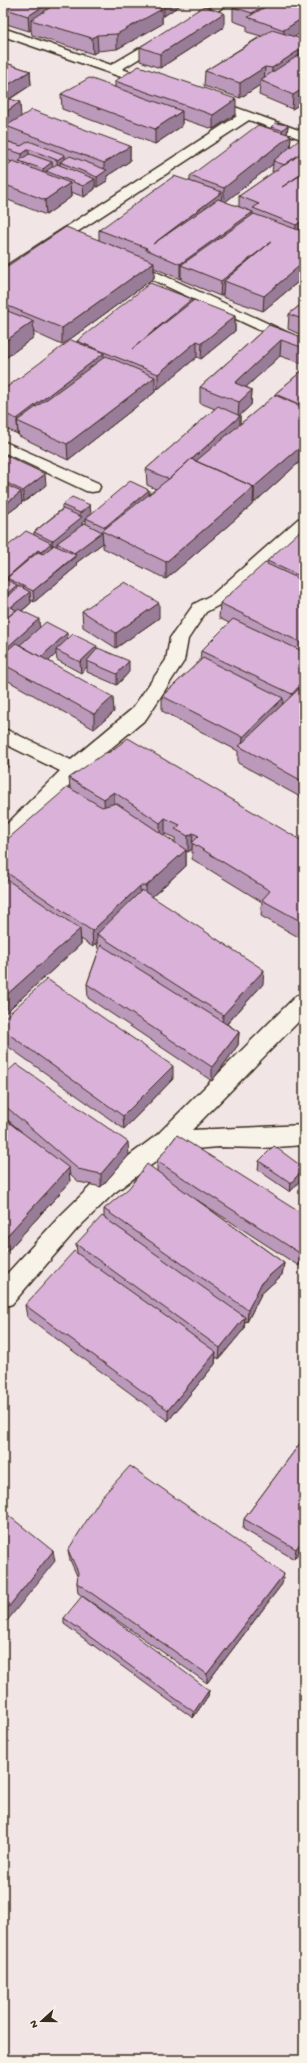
<svg xmlns="http://www.w3.org/2000/svg" width="307" height="2063" font-family="'Gochi Hand',sans-serif">
<style>
.lines{fill:none;stroke-linecap:round;stroke-linejoin:round}
.minor-casing{stroke:#3b2a1e;stroke-width:3}
.minor{fill:#f7f3e8;fill-rule:evenodd}
.wall{fill:#b9b;stroke:#3b2a1e;fill-rule:evenodd}
.shaded-wall{fill:#997d98;stroke:#3b2a1e}
.building{fill:#dab2d9;stroke:#3b2a1e}
</style>
<rect width="100%" height="100%" fill="#f1e6e5"/>
<filter id="ink" filterUnits="userSpaceOnUse"><feTurbulence type="fractalNoise" baseFrequency=".025" numOctaves="2"/><feDisplacementMap in="SourceGraphic" scale="8" xChannelSelector="R" yChannelSelector="G"/><feConvolveMatrix kernelMatrix="1 2 1 2 8 2 1 2 1" color-interpolation-filters="sRGB"/></filter>
<g filter="url(#ink)">
<g class="lines">
<defs>
<path id="minor" d="M216 3H230L122 69 157 81 159 84 157 87 153 88 3 36V28L111 65Z
M207 97 304 132V140L249 120 8 277 3 278V268L237 116 202 104 201 101 202 98Z
M126 258 295 336 298 339 295 342H285L121 265 119 262 121 259Z
M3 441 98 483 100 487 98 491 92 492 86 491 3 452Z
M304 518V532L225 602 206 612 188 639 184 661 146 719 80 774 10 845 3 847V828L60 771 3 743V728L71 760 132 709 166 660 170 638 194 604 213 594 298 519Z
M304 993V1016L192 1130 304 1125V1145L263 1148 219 1147 170 1151 114 1193 77 1229 12 1304 3 1307V1278L61 1215 98 1179 157 1135 296 996Z"/>
</defs>
<use href="#minor" class="minor-casing"/>
<use href="#minor" class="minor"/>
</g>
<path class="wall" d="M3 3H183L164 16 162 15V24L117 49 98 51 93 54 32 35 31 30 29 31 3 23Z
M304 3 295 37 304 40V102L292 109 259 95 260 85 240 98 204 86 205 71 261 36 247 32V26L233 21V7Z
M224 27 160 68 140 61V47Z
M3 62 30 71 31 85 10 99 21 117 10 124 130 146V161L107 176V181L97 187 95 186V189L84 197 71 192V197L46 215 3 198V140L19 146 7 141 6 127 3 129ZM7 160 12 162 6 166V162H5Z
M115 81 236 114 213 129 182 119V126L155 144 62 109 61 94 115 87Z
M288 125 287 134 291 135 290 148 303 141V137L304 136V277L263 311 223 297V294L220 296 181 280V278L180 279 154 268V278L62 345 33 332 34 337 3 360V269L99 240V230L190 181V176L271 129V127ZM273 164 272 172H274L239 196V207L225 202Z
M192 302 235 316V331L201 359 197 357 158 389 155 388V392L68 460 19 436 18 434 3 428V390L77 342V341Z
M304 302V336L288 329 289 314Z
M269 325 304 338V364L280 356 246 387 252 390 251 405 240 415V424L275 396V394L304 369V458L254 503 253 502V504L166 579 103 548V543L76 563 77 566 34 602 31 600V603L22 611 40 628 68 639 97 649 129 672 117 685 87 672V667L81 673 57 660 56 654 49 661 114 712 94 729 3 678V550L34 535V532L62 509V505H90L91 514 149 494 156 489 147 485 146 469 215 409 200 403V387ZM86 520V523L82 525V523Z
M3 457 46 485 24 502 21 501 22 503 3 517Z
M304 531V799L238 763V751L162 711V696L200 661 201 651 229 623 219 618 220 603 267 564V561Z
M82 611 159 618 116 648 83 627Z
M69 778 304 842V937L302 939 261 916 262 902 192 859V849L188 852 186 851V866L152 897 263 984 227 1024 239 1032 238 1045 212 1081 88 998 87 984 99 950 98 949 97 942 93 947 81 939V944L3 1015V843L70 788ZM165 834 175 838V843L163 835Z
M3 1019 173 1079 124 1129 3 1043Z
M3 1072 129 1155 101 1187 79 1182 69 1173 70 1182 3 1256V1118L22 1132 3 1116Z
M177 1135 304 1257 299 1266 197 1200 284 1263 282 1275 261 1294 247 1322 245 1321 244 1329 219 1359 216 1357 215 1364 168 1421 27 1317 25 1305 77 1253 76 1244 104 1218V1209L157 1171V1161Z
M259 1161 303 1177 290 1192 258 1170Z
M304 1438V1545L294 1559 243 1529 244 1519Z
M68 1550 282 1584 207 1683 78 1593 77 1583 78 1578 70 1560Z
M64 1618 209 1690 208 1696 193 1718 64 1624Z"/>
<path class="shaded-wall" d="M49 3H73L31 20V30L29 31 28 16Z
M164 3H183L164 16Z
M267 3H289L251 19 252 13Z
M159 4V10L162 9V24L117 49V34L154 6Z
M224 13V27L160 68V54Z
M304 17V31L283 44 284 30Z
M97 35 98 51 93 54 92 38Z
M304 47V60L271 82 272 68Z
M265 67 264 82 260 80V85L240 98V83Z
M30 71 31 85 3 103V88Z
M304 88V102L292 109 293 95Z
M236 99V114L213 129V115Z
M20 102 21 117 3 129V114Z
M182 111V126L155 144V129Z
M288 125 287 135 281 141 282 130Z
M291 135 290 150 273 161V164L224 203V188Z
M130 146V161L107 176V181L97 187V177L104 172V163Z
M6 149 7 160 3 164V153Z
M29 149V159L22 162V154Z
M65 155V164L60 162V169L58 170 57 160Z
M6 162V173L3 175V164Z
M52 162 53 172 46 171V177L44 179 43 169Z
M95 179V189L84 197 83 186Z
M70 183 71 197 46 215 45 200Z
M222 192 221 207 153 244Z
M253 212 252 227 181 265V278L180 279V264Z
M304 220V234L295 240 296 225Z
M271 242 224 281 223 294 220 296 221 281Z
M154 262V278L62 345V328Z
M304 262V277L263 311 264 296Z
M192 299V314L132 349Z
M235 316V331L201 359 202 343Z
M33 321 34 337 3 360V343Z
M281 340 280 356 234 398 235 383Z
M197 341V357L158 389V374Z
M104 353V369L17 421 18 435 17 419Z
M155 377V392L68 460 67 444Z
M252 390 251 405 238 417 239 402Z
M240 416V431L170 479Z
M304 444V458L254 503V487Z
M45 474 46 485 24 502 23 491Z
M254 487 253 504 166 579V562Z
M149 490V501L105 532V527Z
M21 492 22 503 3 517V506Z
M90 505 91 516 86 518V520L82 523V528L57 543V549L53 552 52 541 80 518V513Z
M102 532 103 543 76 563 77 566 34 602 33 591 75 557 74 553Z
M51 543 52 554 42 563 41 552Z
M38 550 39 561 7 578 8 588 5 579Z
M17 585 18 596 3 609V597Z
M30 592 31 603 19 613 11 607Z
M159 603V618L116 648V633Z
M39 619 40 634 3 664V651Z
M67 633 68 644 56 650V654L41 669 40 658Z
M97 646V657L87 661V667L81 673 80 662Z
M129 661V672L117 685V674Z
M304 681V694L290 709 292 694Z
M113 697 114 712 94 729V714Z
M283 698 282 713 242 748 243 737Z
M7 750 9 766 3 770V754Z
M114 792V808L105 815 104 799Z
M165 818V834L160 839V823Z
M193 833 192 849 188 852V836Z
M186 850V866L146 902V886Z
M140 886V902L97 934V942L93 947 92 931Z
M304 923V937L302 939Z
M80 929 81 944 3 1015V998Z
M264 970 263 984 222 1029 223 1015Z
M239 1032 238 1045 212 1081V1067Z
M173 1066V1079L124 1129 123 1116Z
M128 1142 129 1155 101 1187V1174Z
M69 1168 70 1182 3 1256V1240Z
M304 1168 303 1177 290 1192 291 1183Z
M304 1248V1257L299 1266 301 1254Z
M284 1263 282 1275 261 1294 247 1322 248 1310 262 1282Z
M245 1317 244 1329 219 1359 220 1348Z
M216 1352 215 1364 168 1421V1410Z
M304 1538V1545L294 1559 296 1549Z
M53 1551 55 1561 3 1626V1614Z
M284 1574 282 1584 207 1683V1674Z
M209 1690 208 1696 193 1718 194 1712Z"/>
<path class="building" d="M6 3H49L28 16 3 8V5Z
M57 3H157L159 4 154 6 162 9 117 34 97 35 92 38 31 20Z
M239 3H267L252 13 233 7Z
M272 3H304V17L284 30 248 17Z
M204 6 224 13 160 54 140 47Z
M272 30 302 39 304 40V47L272 68 265 67 240 83 205 71Z
M304 52V88L293 95 260 80Z
M3 62 30 71 3 88Z
M139 66 236 99 213 115 115 81Z
M89 78 182 111 155 129 61 94Z
M3 97 20 102 3 114Z
M32 110 130 146 104 163 6 126Z
M275 123 288 125 282 130 271 127Z
M258 125 291 135 224 188 190 176Z
M3 140 21 146 29 141 65 155 57 160 29 149 22 154 6 149 3 153Z
M299 140 304 142V151L303 152 285 165 273 161Z
M304 151V172L282 187 304 173V220L296 225 253 208 259 204 239 196Z
M29 154 52 162 43 169 19 161Z
M70 156 107 170 97 177 60 162Z
M13 161 70 183 45 200 3 184V168Z
M57 164 95 179 83 186 46 171Z
M174 176 222 192 153 244 218 199 253 212 180 264 145 249 147 248 99 230Z
M254 214 304 232V262L264 296 224 281 271 242 221 281 181 265Z
M66 227 154 262 62 328 3 304V269Z
M150 283 192 299 132 349 194 300 235 316 202 343 197 341 158 374 77 341Z
M304 302V320L289 314Z
M5 310 33 321 3 343V312Z
M269 325 304 338V348L281 340 235 383 252 390 239 402 200 387Z
M71 340 104 353 17 419 3 413V390Z
M106 356 155 377 67 444 17 421Z
M304 369V406L275 394Z
M275 395 304 408V444L254 487 196 461Z
M218 406 240 416 192 459H191L169 479 146 469Z
M5 455 45 474 23 491 3 481V457Z
M191 459 254 487 166 562 102 531 170 478Z
M130 481 149 490 105 527 86 518Z
M4 484 21 492 3 506V485Z
M72 497 90 505 80 513 62 505Z
M63 509 82 517 52 541 34 532Z
M85 523 102 532 74 553 57 543Z
M301 530 304 531V578L267 561Z
M26 531 51 543 41 552 38 550 5 579 17 585 3 597V550Z
M54 545 76 555 33 591 7 578 38 552 43 554Z
M265 563 304 581V644L220 603Z
M125 582 159 603 116 633 82 611Z
M19 586 30 592 11 607 16 610 3 621V600Z
M18 609 39 619 3 651V621Z
M233 619 304 652V681L292 694 201 651Z
M46 622 67 633 41 657 20 645Z
M73 634 97 646 80 662 56 650Z
M16 643 113 697 94 714 3 664V654Z
M98 648 129 661 117 674 87 661Z
M203 658 283 698 243 737 162 696Z
M304 684V782L239 746Z
M128 738 304 842V923L262 900 270 891 192 843 199 836 193 833 188 836 175 829 180 825 165 818 160 823 114 792 104 799 69 778 105 753 110 752Z
M3 748 7 750 3 754Z
M68 787 102 807 116 803 186 850 146 886H140L92 931 3 870V843Z
M3 877 80 929 3 998Z
M142 890 264 970 223 1015 97 934Z
M101 945 239 1032 212 1067 87 984Z
M47 979 173 1066 123 1116 3 1030V1019Z
M16 1064 128 1142 101 1174 78 1169 3 1104V1072L6 1073Z
M3 1118 69 1168 3 1240Z
M177 1135 304 1215V1248L301 1254 157 1161Z
M274 1146 304 1168 291 1183 259 1161Z
M147 1164 284 1263 262 1282 248 1310 104 1209 129 1188Z
M102 1216 245 1317 220 1348 76 1244Z
M74 1251 216 1352 168 1410 25 1305Z
M304 1438V1538L296 1549 244 1519Z
M130 1466 284 1574 207 1674 77 1583 78 1572 68 1550 101 1498Z
M3 1511 53 1551 3 1614Z
M82 1596 209 1690 194 1712 64 1618Z"/>
</g>
<rect width="307" height="2063" fill="none" stroke="#f7f3e8" stroke-width="16"/>
<rect x="8" y="8" width="291" height="2047" fill="none" stroke="#3b2a1e" stroke-width="1.5" filter="url(#ink)"/>
<g transform="translate(42 2021) rotate(249)" stroke="#f7f3e8" stroke-width="3" paint-order="stroke">
<path d="M0-3L7 15L0 10L-7 15Z" fill="#3b2a1e"/>
<text y="-6" font-size="11" font-weight="bold" text-anchor="middle" fill="#3b2a1e">N</text>
</g>
</svg>
